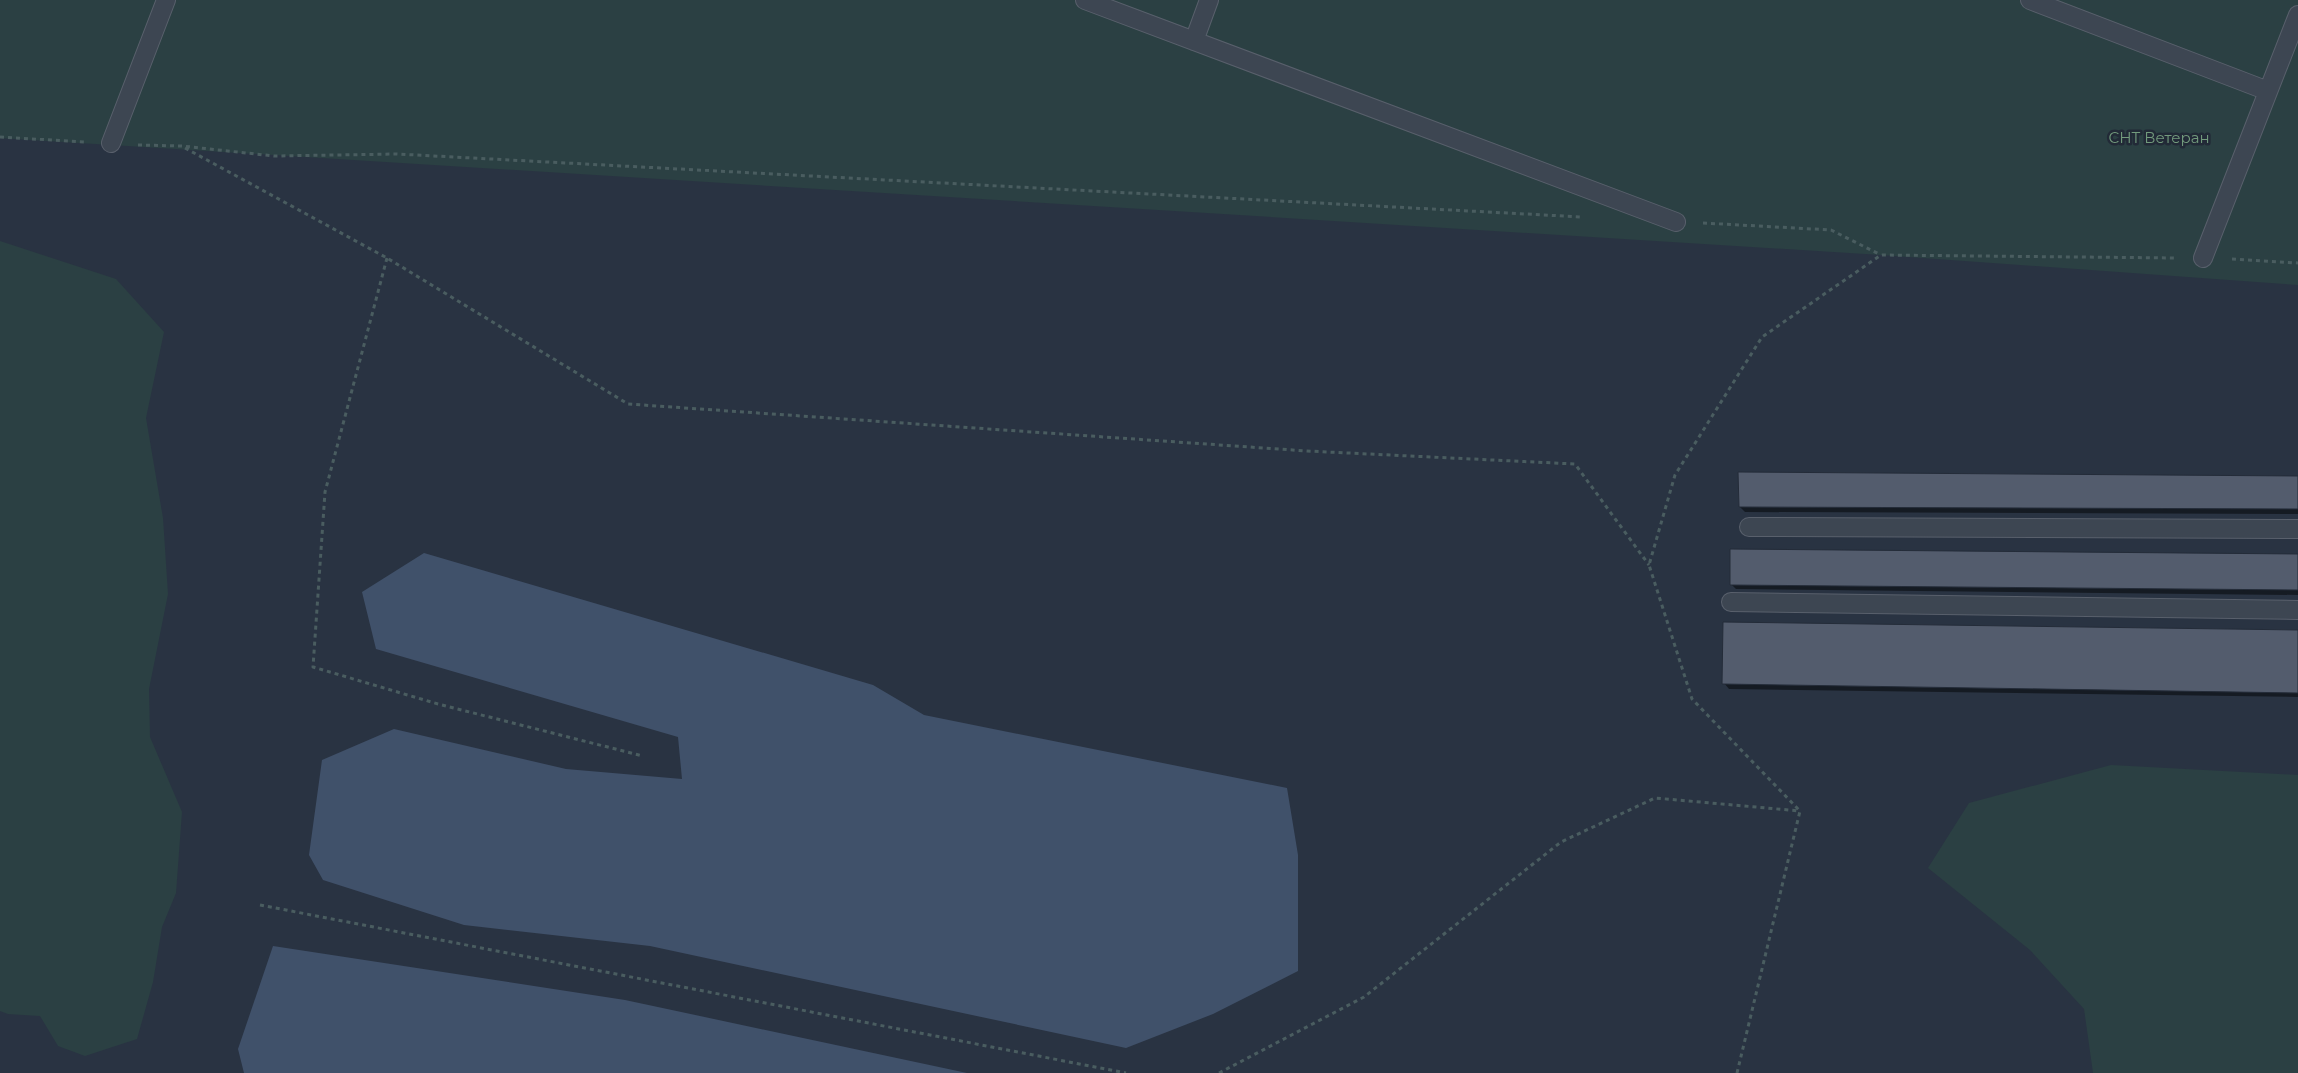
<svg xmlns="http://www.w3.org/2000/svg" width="2298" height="1073" font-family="Montserrat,sans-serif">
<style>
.green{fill:#2b4043}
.water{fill:#40516a}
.shadow{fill:#0007}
.building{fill:#535c6d;stroke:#242c39}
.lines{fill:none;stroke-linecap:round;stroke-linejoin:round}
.service-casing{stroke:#59606c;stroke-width:20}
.path{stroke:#4a5d60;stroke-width:3;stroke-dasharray:4 4;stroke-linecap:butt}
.service{stroke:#3d4652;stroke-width:18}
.labels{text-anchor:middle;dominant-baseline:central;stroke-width:5;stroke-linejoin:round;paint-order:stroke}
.park-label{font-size:15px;fill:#739b7d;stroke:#222a37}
</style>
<rect width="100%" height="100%" fill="#293342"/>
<path class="green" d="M0 0H2298V285L1881 255 0 138Z
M0 241 116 279 164 332 146 418 163 518 168 594 149 689 150 737 182 812 176 893 162 927 153 982 137 1039 85 1056 58 1046 40 1016 8 1014 0 1011Z
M2111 765 2298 775V1073H2093L2084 1009 2030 950 1928 868 1969 803Z"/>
<path class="water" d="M424 553 873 685 924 715 1287 788 1298 855V971L1213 1014 1126 1048 650 946 464 925 323 880 309 855 322 760 394 729 566 769 682 779 678 737 376 649 362 592Z
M273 946 625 1000 967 1073H244L238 1049Z"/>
<path class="shadow" d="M2298 477V514L1745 512 1740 507Z
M2298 555V595L1736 589 1731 584Z
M2298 632V697L1729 689 1724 683Z"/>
<path class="building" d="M1738 472 2298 476V509L1739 507Z
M1730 549 2298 554V590L1730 585Z
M1723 622 2298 630V693L1722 684Z"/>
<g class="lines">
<defs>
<path id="service" d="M1085 0 1676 222
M2030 0 2268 91
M1194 41 1209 0
M111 143 166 0
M2203 258 2298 15
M1749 527 2298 529
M1731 602 2298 610"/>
</defs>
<use href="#service" class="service-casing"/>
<path class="path" d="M0 137 84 142
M138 145 182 146 274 156 397 154 1582 217
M185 148 387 258 628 404 1307 451 1575 464 1649 565
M1703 223 1831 230 1881 255
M387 258 325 492 313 667 438 704 643 756
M2232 259 2298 263
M260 905 1126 1073
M1219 1073 1364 997 1561 842 1655 798 1800 811
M1737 1073 1800 811 1692 699 1649 565 1675 475 1762 337 1881 255 2176 258"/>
<use href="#service" class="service"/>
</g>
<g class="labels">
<g class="park-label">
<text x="2159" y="137">СНТ Ветеран</text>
</g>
</g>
</svg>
